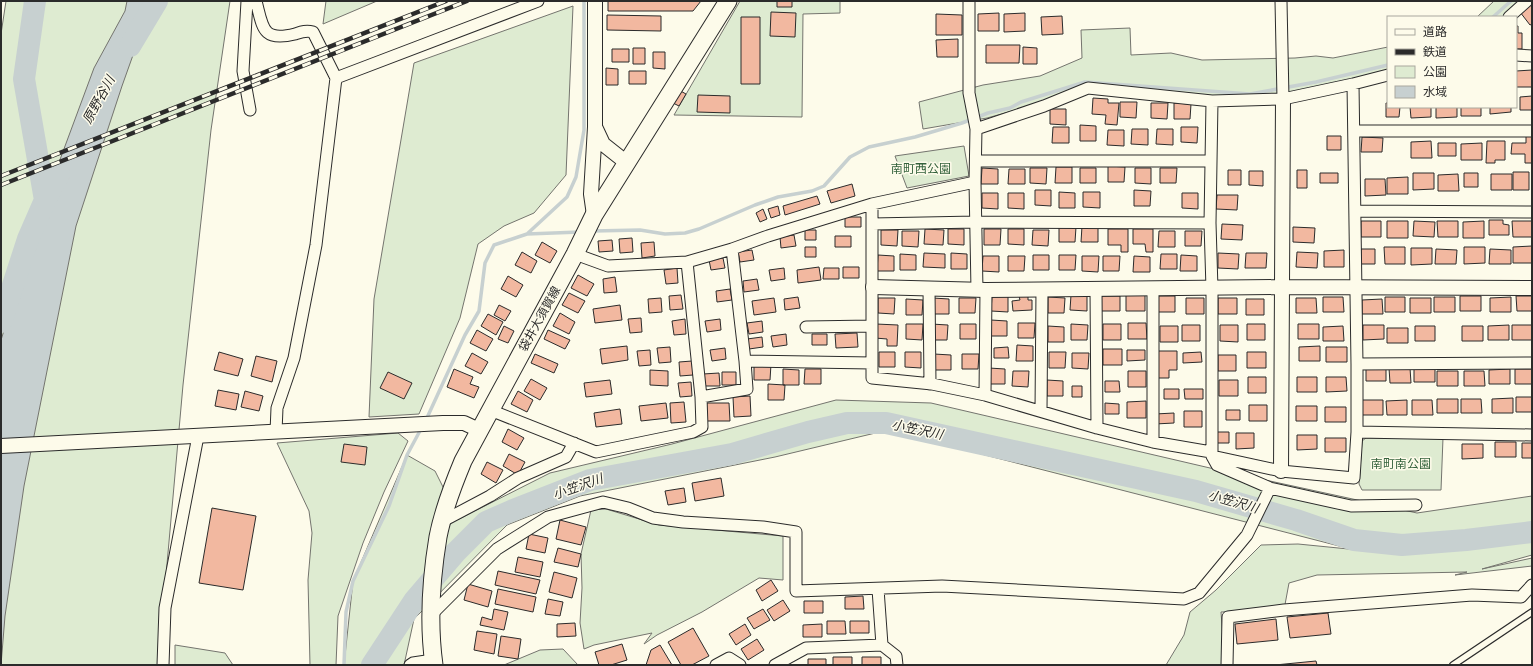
<svg xmlns="http://www.w3.org/2000/svg" width="1533" height="666" font-family="'Source Sans 3','Noto Sans JP',sans-serif">
<style>
.green{fill:#deebd1;stroke:#74746e}
.water{fill:#c7d0d0;stroke:#74746e}
.lines{fill:none;stroke-linecap:round;stroke-linejoin:round}
.stream{stroke:#c7d0d0;stroke-width:3.5}
.river{stroke:#c7d0d0;stroke-width:22}
.building{fill:#f2b8a0;stroke:#2b2b2b}
.service-casing{stroke:#2b2b2b;stroke-width:8}
.minor-casing{stroke:#2b2b2b;stroke-width:13}
.tertiary-casing{stroke:#2b2b2b;stroke-width:16}
.primary-casing{stroke:#2b2b2b;stroke-width:19}
.service{stroke:#fdfbea;stroke-width:5.5}
.minor{stroke:#fdfbea;stroke-width:11}
.tertiary{stroke:#fdfbea;stroke-width:14}
.primary{stroke:#fdfbea;stroke-width:17}
.rail-casing{stroke:#2b2b2b;stroke-width:4.5}
.rail{stroke:#fdfbea;stroke-width:3;stroke-dasharray:9;stroke-linecap:butt}
.labels{text-anchor:middle;dominant-baseline:central;stroke-width:3;stroke-linejoin:round;paint-order:stroke}
.park-label{font-size:12px;fill:#34623c;stroke:#fdfbea}
.street-label{font-size:12px;fill:#2b2b2b;stroke:#fdfbea}
.water-label{font-size:13px;font-style:italic;fill:#2b2b2b;stroke:#fdfbea}
</style>
<rect width="100%" height="100%" fill="#fdfbea"/>
<path class="green" d="M6 1H230L211 130 183 385 158 665H1V34Z
M326 1H377L323 24Z
M740 1H840V13L803 14 802 117 674 115Z
M1494 1H1527L1508 17H1477Z
M573 6 566 175 534 213 504 226 478 244 460 318 419 414 369 417 374 299 414 63Z
M1130 28 1131 55 1171 53 1202 60 1295 58 1316 56 1333 58 1388 47V71L1344 86 1217 101 1088 88 1077 93 987 118 923 129 919 102 983 85 1040 76 1082 58 1081 30Z
M964 146 969 176 907 188 895 156Z
M836 400 931 403 1210 468 1417 513 1532 496V555L1482 569 1532 558V566L1455 575 1467 572 1317 575 1289 583 1284 610 1221 612 1225 665H1166L1184 635 1190 612 1216 590 1261 545 1298 544 1389 553 1339 546 888 430 775 457 580 496 507 525 414 619 404 665H344L353 581 407 455 435 471 459 519 550 473 672 444Z
M398 433 408 441 384 492 363 543 338 616 336 665H310L308 580 312 533 309 511 277 443Z
M1366 438H1443L1441 490H1362L1359 484 1362 441Z
M606 509 659 525 783 536V580L759 578 702 612 657 635 644 644 652 633 594 645 584 649 580 623 582 588 581 554 591 510Z
M175 645 225 653 233 665H175Z
M563 649 578 665H504L540 650Z"/>
<path class="water" d="M127 1H162L148 13 122 86 76 226 24 486 5 616 1 665V340L45 200 94 68 125 11Z"/>
<g class="lines">
<path class="stream" d="M1493 17 1511 1
M593 231 640 230 665 234 685 233 699 229 755 205 778 197 812 191 824 186 850 157 869 147 915 137 962 123 988 113 1010 108 1021 102 1085 82 1250 94 1316 82 1388 65
M527 234 567 197 576 177 584 130V1
M426 420 465 335 479 311 485 263 494 245 527 234 580 232
M344 665 346 612 353 581 389 506 407 455 422 427"/>
<path class="river" d="M35 1 24 79 45 200
M130 46 157 1
M1 322 28 239 45 200 59 174
M372 665 414 601 455 553 486 522 511 511 590 480 732 454 808 432 847 423H886L1196 491 1296 520 1354 540 1402 545 1466 540 1532 532"/>
</g>
<path class="building" d="M608 1H701L693 11H608Z
M777 1H792V7H777Z
M1532 2V24L1530 25 1520 12Z
M771 12 796 13 795 37 770 36Z
M999 13V31H978V14Z
M1025 13V31L1004 32V14Z
M936 14 962 15V35H936Z
M607 15 661 16V31L607 30Z
M1062 16 1063 34 1042 35 1041 17Z
M741 17H760V84H741Z
M1516 26H1518V33H1522V49H1516Z
M958 39V57H937L936 40Z
M986 45H1020L1019 63H986Z
M1023 47 1037 48V64H1023Z
M633 48H645V64H633Z
M612 49H629V62H612Z
M653 52H665V69L653 68Z
M606 68 618 69V85H606Z
M1532 70V87H1516V71Z
M629 71H646V84H629Z
M670 85 686 94 679 106 663 98Z
M698 95 730 96V113L697 112Z
M1532 96V110H1520V97Z
M1093 98 1108 99V103H1119L1117 125 1105 124 1106 115 1092 114Z
M1120 102H1137L1136 118 1120 117Z
M1151 103H1168L1167 119 1151 118Z
M1174 103 1191 104 1190 119H1174Z
M1386 103H1388V107H1400L1399 117H1386Z
M1410 107H1431V117L1411 118Z
M1436 107H1457V117L1436 118Z
M1461 107H1481V116H1461Z
M1490 107H1511V112L1490 114Z
M1050 109H1066V125L1050 124Z
M1080 125 1096 126V141H1080Z
M1053 127H1069V143H1052Z
M1181 127H1198L1197 143 1181 142Z
M1132 129H1148V145L1131 144Z
M1157 129H1173V145L1156 144Z
M1108 130H1124V146L1107 145Z
M1327 136H1341V150H1327Z
M1526 136H1532V163H1525V154H1511L1512 143H1526Z
M1362 137 1383 138 1382 152H1361Z
M1431 141 1432 158H1411V142Z
M1487 141H1505V160H1495V163H1486Z
M1438 143H1456V156H1438Z
M1482 143V160H1461V144Z
M1108 166 1125 167 1124 182H1108Z
M1056 167H1072V183H1055Z
M982 168 998 169V184H981Z
M1030 168H1047L1046 184 1030 183Z
M1080 168H1096V183H1080Z
M1135 168H1151V184L1135 183Z
M1160 168H1177L1176 183H1160Z
M1009 169H1025V184H1008Z
M1228 170H1241V185H1228Z
M1297 170H1307V188H1297Z
M1249 171H1263V186L1249 185Z
M1513 172H1529V190H1513Z
M1320 173H1338V183H1320Z
M1413 173H1434V189L1413 190Z
M1464 173H1478V187H1464Z
M1458 174 1459 191H1438V175Z
M1491 174H1512V190H1491Z
M1408 177V194H1387V178Z
M1365 179H1385L1386 195 1365 196Z
M852 184 855 196 831 203 827 191Z
M1035 190H1051V206L1035 205Z
M1134 190 1151 191 1150 206H1134Z
M1059 192 1075 193V208H1059Z
M1083 192H1100V208L1083 207Z
M982 193H998V209L982 208Z
M1008 193H1024V209L1008 208Z
M1182 193H1198V209L1182 208Z
M1217 195H1238L1237 210 1216 209Z
M817 196 820 204 785 215 783 206Z
M778 206 780 215 771 218 768 209Z
M763 209 767 219 760 222 756 213Z
M845 217H861V227H845Z
M1489 220H1503V224L1509 225V235H1489Z
M1361 221H1381V237H1361Z
M1387 221H1408V238H1387Z
M1414 221 1435 222 1434 237 1413 236Z
M1437 221H1458V237H1438Z
M1484 221V238H1463V222Z
M1512 221H1532V237H1513Z
M1222 224 1243 225 1242 240 1221 239Z
M1082 226H1098V242H1081Z
M1059 227H1076L1075 242H1059Z
M1293 227 1315 228 1314 243 1293 242Z
M925 229 944 230 943 245 924 244Z
M948 229H964V245L948 244Z
M984 229H1001L1000 245H984Z
M1008 229H1024V245L1008 244Z
M1108 229H1128V252H1121V245H1108Z
M1133 229H1153V252H1146L1145 244H1133Z
M805 230H816V240H805Z
M881 230H898L897 246 881 245Z
M1033 230H1049L1048 246 1032 245Z
M902 231H919L918 247 902 246Z
M1159 231H1175V247H1158Z
M1185 231H1202L1201 246H1185Z
M794 235 796 246 781 248 780 237Z
M835 236H851V247H835Z
M632 238 633 252 620 253 619 239Z
M612 240 613 251 599 252 598 241Z
M542 242 557 251 550 263 535 255Z
M654 242 655 256 642 258 641 243Z
M1532 246V263H1513V247Z
M805 247H816V257H805Z
M1384 247H1405V264H1385Z
M1464 247H1485V263L1464 264Z
M1411 248H1432V264L1411 265Z
M1361 249H1375V264H1361Z
M1436 249 1457 250 1456 264H1435Z
M1490 249 1511 250V264H1489Z
M752 250 754 260 740 262 738 252Z
M1344 250V267H1324V251Z
M522 252 537 261 531 273 515 265Z
M1297 252 1318 253 1317 268 1296 267Z
M924 253 945 254V268L923 267Z
M951 253 967 254V269H951Z
M1218 253 1239 254 1238 269 1218 268Z
M1246 253H1267L1266 268H1245Z
M900 254 916 255V270H900Z
M1161 254H1177V269H1160Z
M878 255 894 256V271H877Z
M1033 255H1049V270H1033Z
M1059 255H1076L1075 270H1059Z
M1181 255 1197 256V271H1180Z
M983 256H999V272L982 271Z
M1008 256H1025L1024 271H1008Z
M1082 256H1099L1098 272 1082 271Z
M1103 256H1120L1119 271H1103Z
M1134 256 1150 257V272H1133Z
M723 258 725 268 711 270 709 260Z
M819 267 821 280 798 283 797 270Z
M843 267H859V278H843Z
M677 268 678 283 666 284 664 270Z
M784 268 785 279 771 281 769 270Z
M824 268H839V279H823Z
M578 275 594 284 587 296 571 288Z
M508 276 523 285 516 297 501 289Z
M615 277 617 292 604 293 603 279Z
M757 279 759 290 744 292 743 281Z
M730 289 732 300 717 302 716 291Z
M569 293 585 301 578 313 562 305Z
M681 295 683 309 670 310 669 296Z
M1071 295H1087V311L1070 310Z
M1126 295H1145V311H1126Z
M992 296H1008V312L991 311Z
M1019 296H1028V300H1032V310L1013 311 1012 301 1020 300Z
M1100 296H1120V311H1100Z
M1156 296H1175V312H1156Z
M1460 296H1481V311H1460Z
M1516 296H1532V311H1517Z
M798 297 800 308 785 310 784 299Z
M1048 297 1065 298 1064 313H1048Z
M1323 297H1343L1344 312H1323Z
M1385 297H1405V312H1385Z
M1434 297H1455V312H1434Z
M1511 297V312H1490V298Z
M661 298 662 312 649 313 648 299Z
M774 298 776 312 754 315 752 301Z
M878 298H895L894 314 878 313Z
M933 298 949 299V314H932Z
M959 298H976L975 313H959Z
M1186 298H1204V314H1186Z
M1218 298H1237V314H1218Z
M1296 298H1316L1317 313H1296Z
M1410 298H1431V313H1410Z
M906 299 923 300 922 315H906Z
M1246 299H1264V315H1246Z
M1382 299 1383 314H1362V300Z
M499 305 511 311 505 321 494 315Z
M620 305 622 320 595 323 593 309Z
M560 313 575 322 569 334 553 326Z
M488 314 503 322 496 335 481 326Z
M641 318 642 332 630 333 628 319Z
M685 319 686 334 674 335 672 321Z
M720 319 721 330 707 332 705 321Z
M991 320 1007 321V336H991Z
M762 321 763 332 749 334 747 323Z
M1018 323H1035L1034 338H1018Z
M1128 323H1146L1147 339H1128Z
M876 324 898 325 897 346H887V339L875 338Z
M906 324H923L922 340 906 339Z
M931 324 948 325 947 340H931Z
M960 324H976V339H960Z
M1071 324 1088 325 1087 340H1071Z
M1103 324H1121V340H1103Z
M1247 324H1265V340H1247Z
M1298 324H1319V339H1298Z
M1182 325H1200V341H1182Z
M1220 325H1238V342L1220 341Z
M1363 325H1384V339L1363 340Z
M1509 325V340H1488V326Z
M1512 325H1532V340H1512Z
M504 326 514 331 508 343 498 339Z
M1048 326 1064 327V342H1048Z
M1160 326H1178V342H1160Z
M1343 326 1344 341H1323V327Z
M1415 326H1435V341H1415Z
M1462 326H1483V341H1462Z
M1387 328H1408V343H1387Z
M477 330 493 339 486 351 470 343Z
M548 330 570 340 565 349 544 339Z
M857 333 858 347 836 348 835 334Z
M786 334 787 345 773 347 771 336Z
M812 334H827V345H812Z
M762 337 763 347 749 349 747 339Z
M1017 345 1033 346V361H1016Z
M627 346 628 360 602 364 600 349Z
M1320 346V361H1299V347Z
M670 347 671 362 659 363 657 348Z
M1008 347 1009 358H994V348Z
M1326 347H1347V362H1326Z
M725 348 726 359 712 361 710 350Z
M1103 349H1122V365H1103Z
M650 350 651 365 639 366 637 351Z
M1127 350H1145V360L1127 361Z
M1158 351H1177V370H1169V378H1157Z
M219 352 243 359 238 376 214 370Z
M879 352H895V367H879Z
M905 352H921V368L905 367Z
M1049 352H1066L1065 368H1049Z
M1201 352 1202 362 1183 363V353Z
M1247 352H1266V368H1247Z
M472 353 488 362 481 374 465 366Z
M1072 353H1089L1088 369 1072 368Z
M535 354 558 364 554 373 531 363Z
M934 354 951 355V370H934Z
M962 354H979L978 369H962Z
M1218 355H1236V371H1218Z
M256 356 277 361 272 382 251 376Z
M692 361 693 375 680 376 679 362Z
M754 364H771L770 380H754Z
M1386 366V381H1366V367Z
M1414 367H1435V382H1414Z
M989 368 1005 369V384H989Z
M1389 368H1410L1411 383H1390Z
M454 369 473 377 470 384 479 387 474 398 447 387Z
M783 369 799 370V385H783Z
M805 369H821V384H804Z
M1510 369V384H1489V370Z
M1515 369H1532V384H1515Z
M650 370 668 371V386L650 385Z
M1013 371H1029L1028 387 1012 386Z
M1128 371H1146V387H1128Z
M1437 371H1458V386H1437Z
M1464 371H1484L1485 386H1464Z
M388 372 412 383 404 399 380 388Z
M722 372H736V385H722Z
M719 373 720 386H704L703 374Z
M1248 377H1266V393H1248Z
M1297 377H1317V392H1297Z
M1326 377H1346L1347 391 1326 392Z
M531 379 547 388 540 400 524 391Z
M610 380 612 394 586 397 584 383Z
M1047 380 1063 381V396H1047Z
M1219 380H1238V396H1219Z
M1105 381H1119L1120 392H1105Z
M691 382 692 396 680 397 678 383Z
M768 384 785 385 784 400H768Z
M1072 386H1082V397H1072Z
M1164 389H1179V399H1164Z
M1184 389H1203V399H1185Z
M218 390 239 394 236 410 215 406Z
M245 391 263 396 259 411 241 407Z
M518 391 533 400 527 412 511 404Z
M750 396 751 416 734 417 733 397Z
M1516 397H1532V412H1516Z
M1513 398V413H1492V399Z
M1437 399H1458V413H1437Z
M1461 399H1481L1482 413H1461Z
M1362 400H1383V415H1362Z
M1407 400V415H1387L1386 401Z
M1412 400H1432L1433 415H1412Z
M1146 401V418H1127V402Z
M684 402 686 422 671 423 670 403Z
M666 403 668 418 641 421 639 406Z
M706 403H729L730 421H707Z
M1105 403 1119 404V414H1105Z
M1249 405H1267V421H1249Z
M1296 406H1317V421H1296Z
M1325 407H1346V422H1325Z
M620 409 622 424 596 427 594 413Z
M1226 410H1240V420H1226Z
M1184 411H1202V427H1184Z
M1174 413V423L1155 424V414Z
M508 429 524 438 517 450 502 442Z
M1215 432H1229V443H1215Z
M1236 433H1254V448L1236 449Z
M1297 435H1317V449L1297 450Z
M1325 438H1346V452H1325Z
M1495 442H1516V457H1495Z
M1522 443H1532V458H1522Z
M344 444 367 447 365 465 341 462Z
M1462 444H1483V458L1462 459Z
M509 454 525 462 518 475 503 466Z
M487 462 503 470 496 483 481 474Z
M721 478 724 496 695 501 692 483Z
M684 488 686 502 668 505 665 491Z
M212 508 256 516 243 590 199 583Z
M560 520 586 527 581 545 556 539Z
M529 534 548 538 545 553 526 549Z
M558 548 581 554 578 567 554 562Z
M518 557 543 562 540 577 515 572Z
M498 571 540 580 536 594 495 585Z
M554 572 577 578 572 598 549 592Z
M771 580 778 591 762 601 756 590Z
M468 584 492 591 488 607 464 600Z
M498 589 536 597 533 612 495 604Z
M863 596 864 609H845V597Z
M548 599 563 602 560 616 545 614Z
M783 600 790 611 774 621 767 610Z
M804 601H823V613H804Z
M494 609 508 612 504 630 480 625 482 617 492 620Z
M763 609 770 620 754 629 747 618Z
M1328 613 1331 634 1290 638 1287 617Z
M1276 619 1278 640 1237 644 1235 624Z
M827 621H845L846 634H827Z
M850 621H869V633H850Z
M575 623 576 636 557 637V624Z
M745 624 751 635 736 645 729 634Z
M822 624V637H803V625Z
M693 628 709 656 692 665H681L668 642Z
M477 631 497 634 494 654 474 650Z
M501 636 521 639 518 659 498 656Z
M757 639 764 650 748 660 741 649Z
M622 644 627 660 611 665H599L595 652Z
M660 645 672 665H646L651 650Z
M833 657H852V665H833Z
M862 657H881V665H862Z
M808 659H826V665H808Z
M1316 661 1317 665H1275Z"/>
<g class="lines">
<defs>
<path id="service" d="M1453 665 1532 612"/>
<path id="minor" d="M247 1 243 71 250 110
M256 1C263 28 262 42 295 34 301 32 306 30 313 32L336 78
M969 1V93L976 129 975 182 977 290
M1281 1 1283 99
M1509 17 1527 1
M1516 55 1532 56
M1212 101 1210 223 1212 289V456L1217 465 1270 488 1351 506 1416 505
M976 129 1044 106 1088 88 1212 101 1283 99 1353 84 1388 75
M1355 131H1532
M976 161H1211
M872 204V378L932 384 985 395 1097 428 1153 442 1211 452
M1355 211 1532 212
M872 224 976 222 1210 223
M575 254 608 266 687 262 732 249 768 236 872 204 975 182
M929 289 930 384
M1096 289 1097 428
M806 327 872 326
M745 361 872 363
M1357 364 1532 363
M985 395 986 290
M701 397 747 389 745 361 732 249
M490 410 596 452 693 432 702 427 701 397 687 262
M1041 411 1042 289
M276 432 277 408 294 358 316 245 336 78 538 1
M1357 432 1532 435
M1153 442V289
M1212 456 1281 471 1354 478 1357 432V364L1353 84
M443 521 490 496 518 478 566 457 574 443
M878 589 882 645 896 656 897 665
M430 616 497 549 548 517 603 502 628 508 653 518 683 522 763 527 796 532V591L942 586 1184 599 1199 593 1247 535 1270 488
M163 665 165 608 198 436
M410 665 413 663 433 660
M716 665 729 658 740 665
M775 665 806 648 882 645
M1227 665 1228 617 1284 610 1472 595 1521 597 1532 585"/>
<path id="tertiary" d="M596 129 603 144 627 163
M594 215 591 194 595 127V1
M873 287 986 290 1283 287 1532 288
M1 446 443 423H464L479 430
M1281 471 1283 99"/>
<path id="primary" d="M434 665C428 622 431 579 438 537 443 511 453 485 463 461L575 254 594 215 728 1"/>
</defs>
<use href="#service" class="service-casing"/>
<use href="#minor" class="minor-casing"/>
<use href="#tertiary" class="tertiary-casing"/>
<use href="#primary" class="primary-casing"/>
<use href="#service" class="service"/>
<use href="#minor" class="minor"/>
<use href="#tertiary" class="tertiary"/>
<use href="#primary" class="primary"/>
<defs>
<path id="rail" d="M1 176 446 1
M1 185 467 1"/>
</defs>
<use href="#rail" class="rail-casing"/>
<use href="#rail" class="rail"/>
</g>
<g class="labels">
<g class="park-label">
<text x="921" y="169">南町西公園</text>
<text x="1401" y="464">南町南公園</text>
</g>
<g class="street-label">
<text transform="translate(540 319) rotate(-61)">袋井大須賀線</text>
</g>
<g class="water-label">
<text transform="translate(99 100) rotate(-61)">原野谷川</text>
<text transform="translate(917 430) rotate(12)">小笠沢川</text>
<text transform="translate(578 487) rotate(-19)">小笠沢川</text>
<text transform="translate(1233 502) rotate(16)">小笠沢川</text>
</g>
</g>
<rect width="1533" height="666" fill="none" stroke="#2b2b2b" stroke-width="4"/>
<rect x="1387" y="16" width="130" height="92" fill="#fdfbea" stroke="#a9a89e"/>
<rect x="1395" y="29" width="20" height="6" fill="#fdfbea" stroke="#a9a89e"/>
<text x="1423" y="36" font-size="12" fill="#2b2b2b">道路</text>
<rect x="1395" y="49" width="20" height="6" fill="#2b2b2b" stroke="#a9a89e"/>
<text x="1423" y="56" font-size="12" fill="#2b2b2b">鉄道</text>
<rect x="1395" y="66" width="20" height="12" fill="#deebd1" stroke="#a9a89e"/>
<text x="1423" y="76" font-size="12" fill="#2b2b2b">公園</text>
<rect x="1395" y="86" width="20" height="12" fill="#c7d0d0" stroke="#a9a89e"/>
<text x="1423" y="96" font-size="12" fill="#2b2b2b">水域</text>
</svg>
